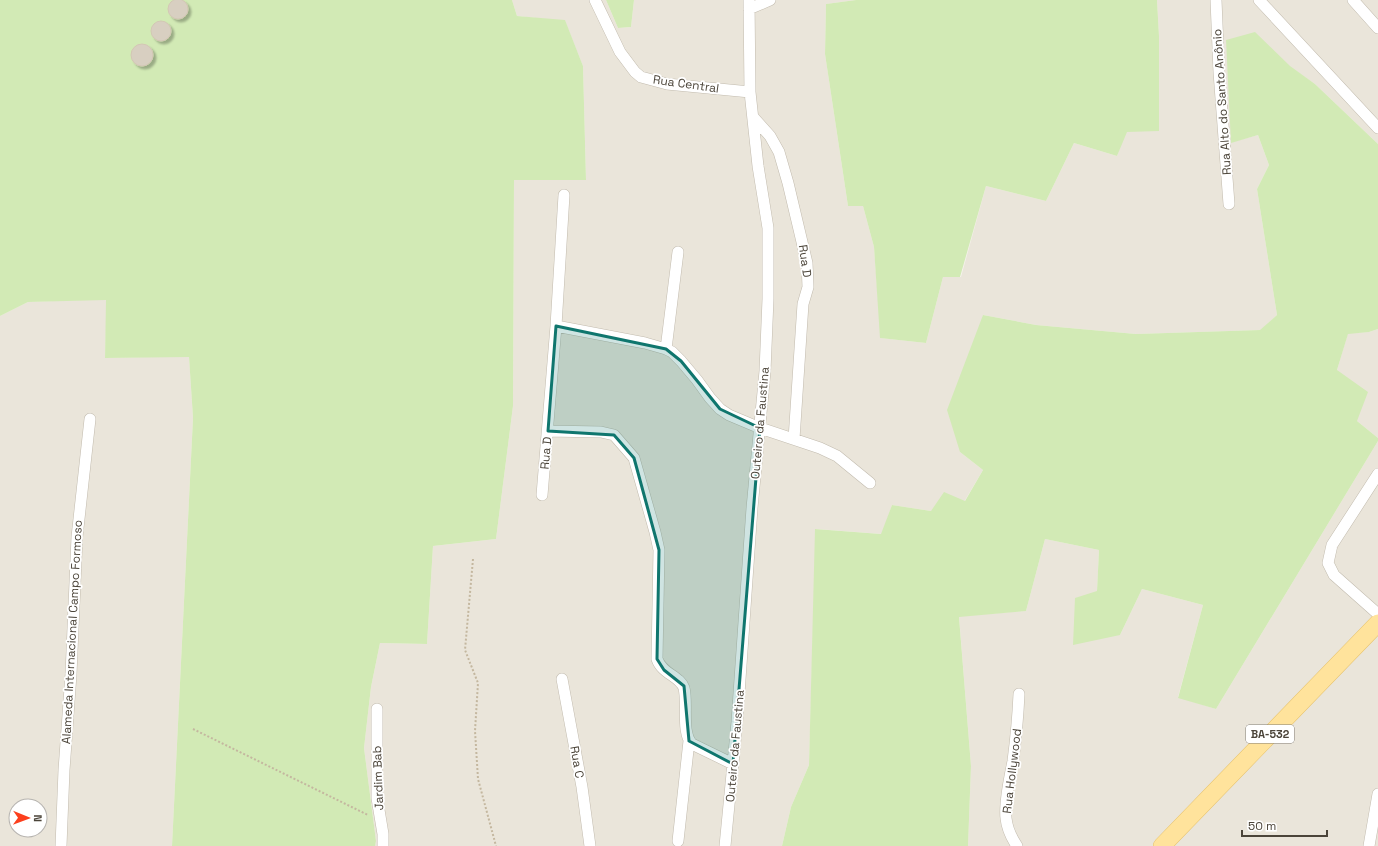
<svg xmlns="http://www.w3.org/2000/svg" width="1378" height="846" font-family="'Space Grotesk',sans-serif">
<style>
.residential{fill:#eae5da;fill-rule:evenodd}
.green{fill:#d2eab5}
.building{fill:#d8cfc1;stroke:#d3c7b4;filter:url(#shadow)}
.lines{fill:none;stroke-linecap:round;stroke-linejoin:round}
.minor-casing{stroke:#c2bbae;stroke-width:12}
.primary-casing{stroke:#e6c16a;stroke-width:18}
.path{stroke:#c4b79f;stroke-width:2;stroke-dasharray:2 2;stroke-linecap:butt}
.minor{stroke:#fff;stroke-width:11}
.primary{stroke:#ffe39c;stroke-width:17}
.marked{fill:#0f766e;fill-opacity:0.2;stroke:#0f766e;stroke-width:3;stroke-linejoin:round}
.labels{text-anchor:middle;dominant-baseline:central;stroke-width:3.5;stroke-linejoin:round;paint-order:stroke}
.shield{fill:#fff;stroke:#817c74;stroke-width:1}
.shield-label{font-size:11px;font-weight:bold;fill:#4b4439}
.street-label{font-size:12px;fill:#4b4439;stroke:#fff}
</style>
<defs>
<filter id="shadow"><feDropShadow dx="3" dy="3" stdDeviation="1" flood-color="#0004"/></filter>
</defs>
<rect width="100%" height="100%" fill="#f6f3ec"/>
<path class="residential" d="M512 0H606L618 28 631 27 634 0H856L826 4 825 54 848 206H863L874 247 881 338 926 343 943 277H961L986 186 1046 201 1074 143 1117 156 1159 36 1157 0H1378V144L1315 84 1290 67 1232 142 1258 135 1269 165 1257 189 1277 315 1261 330 1136 334 1036 325 983 315 960 452 983 470 964 502 931 511 892 505 882 534 816 529 809 765 791 807 782 846H375L376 841 364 748 371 687 380 643 427 644 433 546 496 539 513 406 514 180 586 179 583 66 565 21 517 16Z
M107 299 105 358 189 356 193 418 172 846H0V316L28 302ZM16 806H40V830H16Z
M1378 329V438L1357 421 1337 370 1348 333 1369 332Z
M1378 441V846H968L971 766 959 616 1026 611 1045 539 1099 550 1097 592 1120 635 1142 589 1203 605 1178 697 1216 709Z"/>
<path class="green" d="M0 0H512L517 16 565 20 583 66 586 180H514L513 406 496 539 433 546 427 644 380 643 371 687 364 748 376 841 375 846H172L193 418 189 357 105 358 106 300 28 302 0 316Z
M606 0H634L631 27 618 28Z
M856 0H1157L1159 36V131L1127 132 1117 156 1074 143 1046 201 986 186 960 277H943L926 343 880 338 874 247 863 206H848L825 54 826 4Z
M1255 32 1290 66 1315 84 1378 144V329L1369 332 1348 334 1337 370 1368 392 1357 421 1378 438V441L1216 709 1178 698 1203 605 1142 589 1120 635 1073 645 1075 598 1097 591 1099 550 1045 539 1026 611 959 617 971 766 968 846H782L791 807 809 765 815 529 881 534 892 505 931 511 944 492 965 501 983 470 960 452 947 410 983 315 1036 325 1136 334 1260 330 1277 315 1257 189 1269 165 1258 135 1231 143 1226 40Z"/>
<path class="building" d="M168 9a10 10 0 1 1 20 0a10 10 0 1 1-20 0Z
M151 31a10 10 0 1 1 20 0a10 10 0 1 1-20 0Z
M131 55a11 11 0 1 1 22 0a11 11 0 1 1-22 0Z"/>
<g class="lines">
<defs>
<path id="minor" d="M595 0 620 52 635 72 641 77 667 84 750 92
M1216 0 1219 72 1229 204
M1259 0 1378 128
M1353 0 1378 28
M749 9 770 0
M753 117 770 136 779 152 788 183 807 263 808 287 803 304 794 439
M556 326 645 343 666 349 672 352 681 361 697 380 710 398 720 409 729 415 760 428 820 448 837 456 870 483
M666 349 678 252
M548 431 601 432 614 435 634 458 655 532 659 550 657 659C662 674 680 676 684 688 688 703 681 733 692 744L733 764
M1378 474 1332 545 1328 563 1334 575 1378 614
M542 495 556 326 564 195
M562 679 582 787 590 846
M377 709V798L383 834V846
M678 841 689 741
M61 846 64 770 71 674 77 537 90 419
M725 846 737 722 752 508 765 371 768 299V228L758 166 750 92 749 0
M1017 846C1011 837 1007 829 1006 818 1004 802 1010 777 1013 761 1016 738 1018 716 1019 694
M1369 846 1378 794"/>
<path id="primary" d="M1162 846 1378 623"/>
</defs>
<use href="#minor" class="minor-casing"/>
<use href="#primary" class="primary-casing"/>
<path class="path" d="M473 559 465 650 478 683 475 731 478 779 496 846
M193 729 368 815"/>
<use href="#minor" class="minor"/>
<use href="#primary" class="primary"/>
</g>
<path class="marked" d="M556 326 666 349 681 361 720 409 760 428 733 764 689 741 684 686 664 670 657 659 659 550 634 458 614 435 548 431Z"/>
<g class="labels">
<rect class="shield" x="1246" y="725" width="48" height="18" rx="3"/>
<g class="shield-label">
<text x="1270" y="734">BA-532</text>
</g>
<g class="street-label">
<text transform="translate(686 84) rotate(8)">Rua Central</text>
<text transform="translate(1222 102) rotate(-94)">Rua Alto do Santo Anônio</text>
<text transform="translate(805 261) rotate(82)">Rua D</text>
<text transform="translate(760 423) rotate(-85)">Outeiro da Faustina</text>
<text transform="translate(546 453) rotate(-85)">Rua D</text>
<text transform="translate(72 632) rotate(-87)">Alameda Internacional Campo Formoso</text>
<text transform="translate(735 746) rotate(-85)">Outeiro da Faustina</text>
<text transform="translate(577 762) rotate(80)">Rua C</text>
<text transform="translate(1012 771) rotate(-83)">Rua Hollywood</text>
<text transform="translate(378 778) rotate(-92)">Jardim Bab</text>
</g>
</g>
<g transform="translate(28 818) rotate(91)"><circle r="19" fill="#ffffff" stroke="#b7b4b0"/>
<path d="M0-3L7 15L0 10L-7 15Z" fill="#fc3f1d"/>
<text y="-6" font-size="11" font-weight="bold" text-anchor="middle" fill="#4b4439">N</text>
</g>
<path d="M1242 830v6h85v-6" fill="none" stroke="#4b4439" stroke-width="2"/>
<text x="1248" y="830" font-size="12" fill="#4b4439" stroke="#ffffff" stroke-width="3" paint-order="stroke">50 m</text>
</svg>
